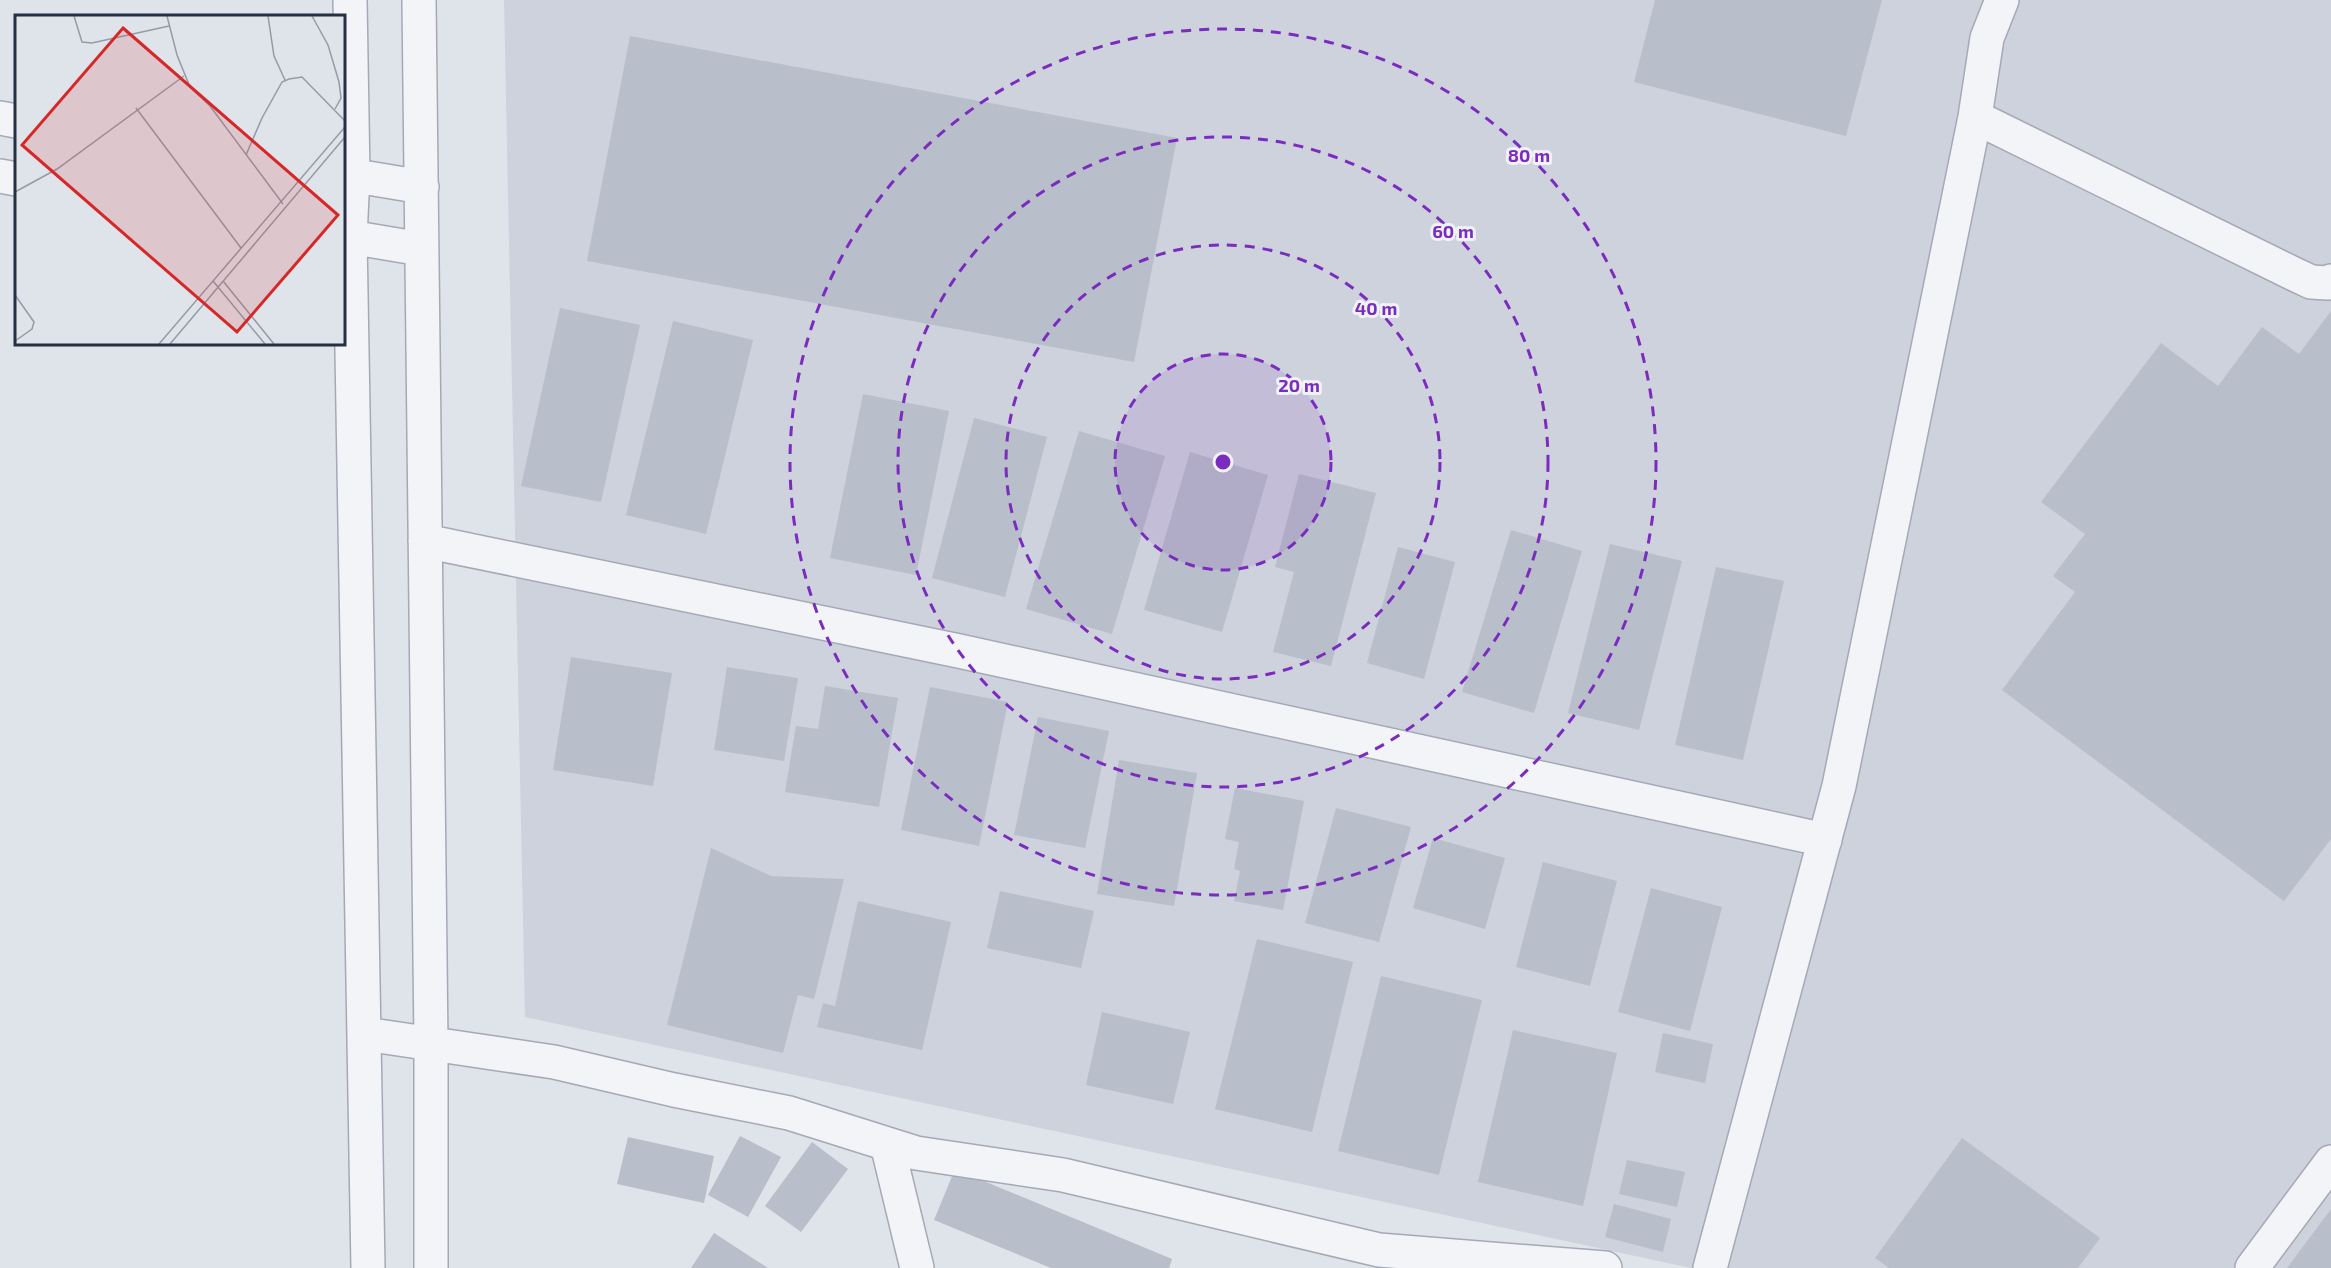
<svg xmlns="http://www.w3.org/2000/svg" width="2331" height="1268" font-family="'Exo 2',sans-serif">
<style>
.built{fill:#cdd2dc}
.building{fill:#b8bfca}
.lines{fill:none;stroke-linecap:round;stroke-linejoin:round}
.minor-casing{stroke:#a4aab5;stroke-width:36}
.minor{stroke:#f2f4f8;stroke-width:33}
.ring{fill:none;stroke:#7b2cbf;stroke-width:3;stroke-dasharray:10 8}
.inset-road{fill:none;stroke:#959ba7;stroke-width:1.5}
.view{fill:#d62828;fill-opacity:0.15;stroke:#d62828;stroke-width:3}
.inset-edge{fill:none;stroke:#263043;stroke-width:3}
.centre{fill:#7b2cbf;stroke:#eff2f7;stroke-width:3}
.ring-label{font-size:18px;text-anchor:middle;font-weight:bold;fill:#7b2cbf;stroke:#eff2f7;stroke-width:6;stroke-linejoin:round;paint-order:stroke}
</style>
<rect width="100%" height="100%" fill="#dfe3ea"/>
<path class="built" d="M504 0H2331V1268H1691L525 1017Z"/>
<path class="building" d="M1655 0H1882L1846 136 1634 82Z
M630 36 1177 138 1134 362 587 261Z
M560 308 640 325 601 502 521 486Z
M2331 311V839L2284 901 2002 690 2075 592 2053 576 2085 534 2041 502 2161 343 2218 386 2262 327 2299 354Z
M673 321 753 340 706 534 626 515Z
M863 394 949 411 916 575 830 558Z
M974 418 1047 437 1005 597 932 578Z
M1079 431 1165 456 1112 634 1026 609Z
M1190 452 1268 475 1222 632 1144 610Z
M1299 474 1376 493 1331 666 1273 652 1294 572 1275 567Z
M1511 530 1582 551 1534 713 1462 692Z
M1610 544 1682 561 1639 730 1568 713Z
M1398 547 1455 562 1424 679 1367 663Z
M1716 567 1784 581 1743 760 1675 745Z
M571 657 672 673 653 786 553 770Z
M727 667 798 678 784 761 714 750Z
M825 686 898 698 879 807 785 792 796 726 818 729Z
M930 687 1008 702 979 846 901 830Z
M1038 717 1109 731 1085 848 1014 835Z
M1119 760 1197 773 1174 906 1097 894Z
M1235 788 1304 801 1283 910 1234 901 1240 871 1234 869 1239 842 1225 839Z
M1336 808 1411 827 1379 942 1305 923Z
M1433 838 1505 858 1485 929 1413 908Z
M711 848 771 876 844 879 814 999 798 995 783 1053 667 1025Z
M1543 862 1617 881 1590 986 1516 967Z
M1651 888 1722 907 1690 1031 1618 1012Z
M1000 891 1094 911 1081 968 987 948Z
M858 901 951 922 922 1050 817 1027 823 1003 835 1006Z
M1257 939 1353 962 1312 1132 1215 1109Z
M1381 976 1482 1000 1439 1175 1338 1151Z
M1102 1012 1190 1032 1173 1104 1086 1085Z
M1513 1030 1617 1053 1583 1206 1478 1182Z
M1663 1033 1713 1044 1705 1083 1655 1072Z
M740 1136 781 1157 748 1217 708 1195Z
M628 1137 714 1156 704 1203 617 1184Z
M1962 1138 2100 1238 2078 1268H1889L1875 1258Z
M812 1142 848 1169 801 1232 765 1206Z
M1627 1160 1685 1172 1677 1207 1619 1194Z
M955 1169 1172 1259 1169 1268H1051L934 1220Z
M1614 1204 1671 1219 1663 1252 1605 1237Z
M2331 1209V1268H2287Z
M714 1233 768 1268H691Z"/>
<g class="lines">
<defs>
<path id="minor" d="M350 0 353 175 350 237 368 1268
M419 0 431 1044V1268
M1975 117 2294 274 2311 282 2328 283 2331 281
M0 118 16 121
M344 174 422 187
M0 176 16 179
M344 236 421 249
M425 541 959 651 1825 840
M365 1034 554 1062 674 1090 789 1113 916 1153 1063 1175 1379 1250 1605 1268
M887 1144 917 1268
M1710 1268 1839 786 1975 117 1987 38 2002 0
M2252 1268 2331 1162"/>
</defs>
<use href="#minor" class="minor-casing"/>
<use href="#minor" class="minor"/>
</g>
<circle cx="1223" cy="462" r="108" fill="#7b2cbf" fill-opacity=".12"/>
<g class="ring">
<circle cx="1223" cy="462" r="108"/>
<circle cx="1223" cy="462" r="217"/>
<circle cx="1223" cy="462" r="325"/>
<circle cx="1223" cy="462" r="433"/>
</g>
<g transform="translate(15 15)">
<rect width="330" height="330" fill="#dfe3ea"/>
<path class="inset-road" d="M59 1 67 27 77 28 154 11M152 1 162 40 175 72 195 91 268 189M253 1 259 41 270 65M297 1 313 30 324 67 326 83 320 94M121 93 226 233M231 140 247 103 267 67 274 64 287 62 330 106M0 177 42 154 169 61M198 266 250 329M208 266 259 329M0 280 19 307 17 314 0 326M144 329 330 112M155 329 330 122"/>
<path class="view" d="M108 13 323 200 222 317 7 130Z"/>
<rect width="330" height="330" class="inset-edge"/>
</g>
<circle cx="1223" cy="462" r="9" class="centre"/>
<g class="ring-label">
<text x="1529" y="162">80 m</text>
<text x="1453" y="238">60 m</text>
<text x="1376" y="315">40 m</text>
<text x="1299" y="392">20 m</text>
</g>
</svg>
